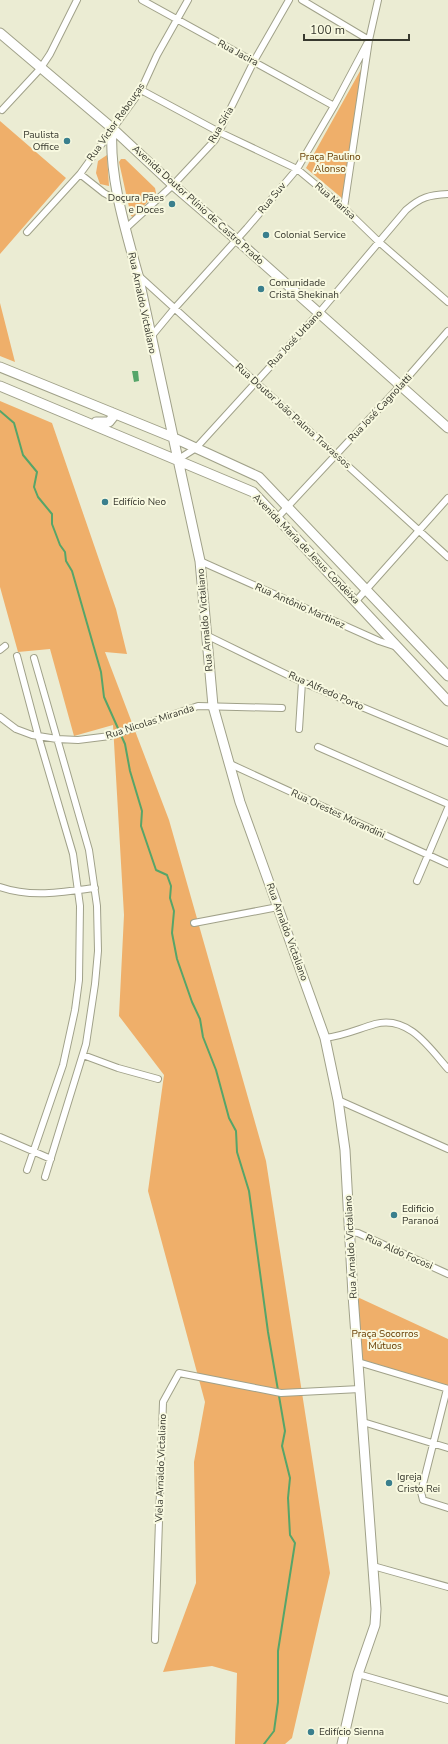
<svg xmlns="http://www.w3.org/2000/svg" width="448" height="1744" font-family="'Nunito Sans',sans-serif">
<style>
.green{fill:#efaf6a}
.water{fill:#56a569}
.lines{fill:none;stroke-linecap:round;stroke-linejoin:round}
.stream{stroke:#56a569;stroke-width:2}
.street-casing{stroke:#a0a189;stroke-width:8}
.secondary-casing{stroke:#a0a189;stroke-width:11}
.street{stroke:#fff;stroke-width:6}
.secondary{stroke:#fff;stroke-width:9}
.poi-dot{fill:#3a7f8d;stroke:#f8f9e0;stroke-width:1.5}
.labels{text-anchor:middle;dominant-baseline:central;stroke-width:4;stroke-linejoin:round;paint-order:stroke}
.street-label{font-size:10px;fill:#37382e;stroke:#f8f9e0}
.poi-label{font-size:10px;fill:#37382e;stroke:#f8f9e0;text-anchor:start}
.park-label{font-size:10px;fill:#663c00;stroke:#f8f9e0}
</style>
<rect width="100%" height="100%" fill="#ebecd3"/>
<path class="green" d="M364 64 343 199 306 168Z
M0 121 66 178 0 254Z
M107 155 109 186 100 184 96 173 98 161Z
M121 159H125L155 188 156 193 133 217 131 216 119 162Z
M0 303 15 362 0 356Z
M0 401 52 423 116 609 127 654 105 652 169 820 266 1161 330 1573 292 1738 285 1744H235L237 1673 212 1666 163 1672 196 1583 194 1462 205 1402 148 1191 164 1075 119 1016 124 915 113 725 74 736 50 649 18 652 0 587Z
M353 1295 448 1339V1387L358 1362Z"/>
<path class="water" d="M132 371H138L139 381 134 382Z"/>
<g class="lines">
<path class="stream" d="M0 411 14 423 23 455 37 472 34 487 38 497 52 514V524L60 545 65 552 66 561 72 571 101 672 104 697 125 744 130 771 142 811 141 826 156 870 167 875 171 886 170 898 174 911 172 933 177 959 192 1002 200 1019 203 1037 216 1070 229 1118 236 1131 237 1152 249 1191 268 1332 285 1431 282 1446 290 1478 288 1498 290 1535 295 1543 278 1651V1702L274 1731 264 1744"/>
<defs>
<path id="street" d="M142 0 334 106
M302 0 369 40
M141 90 219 132 297 169 344 208 379 242 448 302
M2 110 40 69 50 54 77 0
M80 174 104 193 120 202
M344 208 369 40 378 0
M125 229 173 185 215 140 254 61 289 0
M27 232 80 174 141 90 157 55 188 0
M139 276 448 557
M150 338 174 309 247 228 297 169 334 106 369 40
M177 460 196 448 319 313 406 210C421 197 429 195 448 194
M277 518 400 386 448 331
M200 561 379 641 397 647
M356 601 448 498
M206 635 302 682 448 743
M0 650 5 646
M17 656 38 735 73 854 80 906 79 980 75 1010 63 1065 27 1170
M34 658 89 850 97 906 98 951 95 984 86 1044 45 1177
M0 717 16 729 32 735 57 739 78 740 110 736 198 706 282 708
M299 729 302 682
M318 747 448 804
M228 763 448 864
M417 881 448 808
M0 887C32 898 62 892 95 888
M194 923 278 907
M325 1038C343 1036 358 1029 375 1024 408 1015 429 1047 448 1069
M83 1055 118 1068 158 1079
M338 1100 448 1149
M0 1137 51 1159
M350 1232 358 1233 448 1274
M358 1362 448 1389
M447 1389 421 1492 423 1500 448 1508
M363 1422 448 1448
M373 1566 448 1587
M155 1640 163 1402 179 1373 281 1393 360 1389
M358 1674 448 1700"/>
<path id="secondary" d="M0 33 112 128 173 185 237 240 448 428
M112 128C109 177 125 228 138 275L200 561 213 706 240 802 325 1038 338 1100 345 1150 353 1295 376 1609 375 1625 358 1674 342 1744
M0 367 172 437 259 477 448 676
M0 386 253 492 448 701
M96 422H109L113 417 111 412"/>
</defs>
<use href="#street" class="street-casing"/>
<use href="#secondary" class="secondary-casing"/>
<use href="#street" class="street"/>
<use href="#secondary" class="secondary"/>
</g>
<g class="poi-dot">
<circle cx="67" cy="141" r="4"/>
<circle cx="172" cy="204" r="4"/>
<circle cx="266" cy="235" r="4"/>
<circle cx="261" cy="289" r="4"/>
<circle cx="105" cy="502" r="4"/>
<circle cx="394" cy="1215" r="4"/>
<circle cx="389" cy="1483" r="4"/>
<circle cx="311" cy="1732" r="4"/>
</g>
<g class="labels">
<g class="street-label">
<text transform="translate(238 53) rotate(28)">Rua Jacira</text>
<text transform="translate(116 122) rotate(-55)">Rua Victor Rebouças</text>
<text transform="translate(221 125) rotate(-60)">Rua Síria</text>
<text transform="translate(272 198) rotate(-50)">Rua Suv</text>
<text transform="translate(335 201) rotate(41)">Rua Marisa</text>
<text transform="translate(198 205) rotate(42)">Avenida Doutor Plínio de Castro Prado</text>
<text transform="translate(142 303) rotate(78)">Rua Arnaldo Victaliano</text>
<text transform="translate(295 339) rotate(-47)">Rua José Urbano</text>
<text transform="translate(380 408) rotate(-47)">Rua José Cagnolatti</text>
<text transform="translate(293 416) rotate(42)">Rua Doutor João Palma Travassos</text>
<text transform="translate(306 549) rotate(46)">Avenida Maria de Jesus Condeixa</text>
<text transform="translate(300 606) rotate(24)">Rua Antônio Martinez</text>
<text transform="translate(205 620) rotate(-95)">Rua Arnaldo Victaliano</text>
<text transform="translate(326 691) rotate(24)">Rua Alfredo Porto</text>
<text transform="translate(150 722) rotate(-18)">Rua Nicolas Miranda</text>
<text transform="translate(338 814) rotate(25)">Rua Orestes Morandini</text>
<text transform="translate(287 932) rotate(70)">Rua Arnaldo Victaliano</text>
<text transform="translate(351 1247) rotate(-93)">Rua Arnaldo Victaliano</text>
<text transform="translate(399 1252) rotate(24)">Rua Aldo Focosi</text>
<text transform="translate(161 1468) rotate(-88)">Viela Arnaldo Victaliano</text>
</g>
<g class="poi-label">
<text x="59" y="135" text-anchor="end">Paulista<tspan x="59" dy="12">Office</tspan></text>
<text x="164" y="198" text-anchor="end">Doçura Pães<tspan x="164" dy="12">e Doces</tspan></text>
<text x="274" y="235">Colonial Service</text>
<text x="269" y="283">Comunidade<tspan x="269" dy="12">Cristã Shekinah</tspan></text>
<text x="113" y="502">Edifício Neo</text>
<text x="402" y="1209">Edificio<tspan x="402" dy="12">Paranoá</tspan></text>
<text x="397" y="1477">Igreja<tspan x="397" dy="12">Cristo Rei</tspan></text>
<text x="319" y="1732">Edifício Sienna</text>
</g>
<g class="park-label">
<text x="330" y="157">Praça Paulino<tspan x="330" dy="12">Alonso</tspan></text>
<text x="385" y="1334">Praça Socorros<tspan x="385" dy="12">Mútuos</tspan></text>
</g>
</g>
<path d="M304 34v6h105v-6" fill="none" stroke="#37382e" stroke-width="2"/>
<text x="310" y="34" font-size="12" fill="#37382e" stroke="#f8f9e0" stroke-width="3" paint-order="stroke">100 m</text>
</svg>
